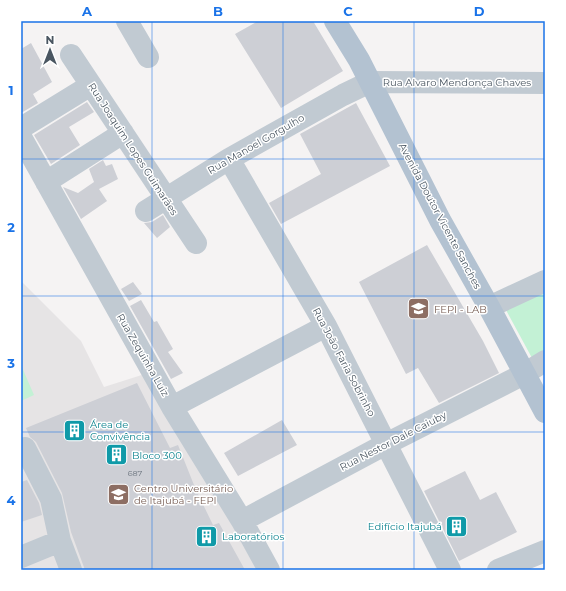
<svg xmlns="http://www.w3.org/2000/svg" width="566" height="591" font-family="Montserrat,sans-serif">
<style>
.education{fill:#e6e4e5}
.green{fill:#c3f1d5}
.building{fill:#cdcfd5}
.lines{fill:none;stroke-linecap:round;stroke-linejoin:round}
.minor{stroke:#c1cad2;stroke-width:22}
.major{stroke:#b3c2d1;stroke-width:22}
.grid{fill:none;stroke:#1a73e8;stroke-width:1;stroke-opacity:0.55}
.labels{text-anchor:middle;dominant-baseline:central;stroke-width:3;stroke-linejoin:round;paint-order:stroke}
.number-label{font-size:8px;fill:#6b747e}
.street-label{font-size:10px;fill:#4a5661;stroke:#fff}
.education-label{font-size:10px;fill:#785e54;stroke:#fff;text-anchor:start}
.culture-label{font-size:10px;fill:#0d838f;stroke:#fff;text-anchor:start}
.neatline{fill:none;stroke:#1a73e8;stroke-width:1.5}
.grid-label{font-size:13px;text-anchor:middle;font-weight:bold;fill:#1a73e8}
</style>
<rect width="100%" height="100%" fill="#f5f3f3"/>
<path class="education" d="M21 281 81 341 104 387 148 373 257 570H21Z"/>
<path class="green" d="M545 292V351L532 358 506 310Z
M21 365 34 395 21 401Z"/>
<path class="building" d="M258 21H313L343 71 281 108 235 34Z
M31 43 52 82 33 94 38 103 21 113V49Z
M87 102 94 112 69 127 80 145 51 164 34 135Z
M356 103 390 166 281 224 269 203 321 174 300 134Z
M103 160 106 166 112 164 118 179 99 189 107 201 81 219 63 187 78 193 94 182 89 169Z
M163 215 170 227 157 238 144 223 152 222Z
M427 245 483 341 499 373 439 403 418 368 406 374 359 282Z
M133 282 142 294 129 301 121 289Z
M141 300 154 322 157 321 173 349 168 352 183 373 171 379 130 306Z
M137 383 170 448 178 445 196 490 213 525 219 523 245 570H85L71 532 62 493 36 442 30 437 26 428Z
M282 420 297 445 238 476 224 453Z
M465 471 480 500 496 492 517 532 459 561 424 491Z
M27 480 39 503 42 515 21 522V482Z"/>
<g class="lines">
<path class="minor" d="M127 21 148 57
M71 55 196 243
M21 128 91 85
M21 137 172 407 242 521 269 570
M229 159 326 326 450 570
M46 182 123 133
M146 211 229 159 343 95 370 82 545 83
M489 307 545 281
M172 407 326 326
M21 449 25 448 51 499 60 541 71 570
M242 521 386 444 524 374 545 361
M21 557 60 541
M498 570 545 551"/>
<path class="major" d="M335 21 359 60 440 220 489 307 545 412"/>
</g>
<path class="grid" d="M152 21V570M283 21V570M414 21V570M21 159H545M21 296H545M21 432H545"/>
<defs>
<symbol id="university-square" viewBox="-11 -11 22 22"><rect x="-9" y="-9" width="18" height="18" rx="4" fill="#8d6e63" stroke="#fff"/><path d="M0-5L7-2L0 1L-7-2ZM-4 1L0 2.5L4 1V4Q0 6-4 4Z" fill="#fff"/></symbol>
<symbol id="building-square" viewBox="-11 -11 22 22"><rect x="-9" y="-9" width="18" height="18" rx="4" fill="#0f9aa8" stroke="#fff"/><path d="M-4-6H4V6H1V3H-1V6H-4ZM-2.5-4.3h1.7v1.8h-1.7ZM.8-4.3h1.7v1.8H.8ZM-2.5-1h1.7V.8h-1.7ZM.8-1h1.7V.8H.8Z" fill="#fff"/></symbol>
</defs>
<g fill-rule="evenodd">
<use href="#university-square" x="406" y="296" width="25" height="25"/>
<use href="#building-square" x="62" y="418" width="25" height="25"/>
<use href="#building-square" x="104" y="442" width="25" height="25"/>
<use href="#university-square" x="106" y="482" width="25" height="25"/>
<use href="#building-square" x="444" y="514" width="25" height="25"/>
<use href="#building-square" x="194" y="524" width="25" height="25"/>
</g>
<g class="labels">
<g class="number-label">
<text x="135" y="473">687</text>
</g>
<g class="street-label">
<text x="457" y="82">Rua Alvaro Mendonça Chaves</text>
<text transform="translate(256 144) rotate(-30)">Rua Manoel Gorgulho</text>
<text transform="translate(133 149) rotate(57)">Rua Joaquim Lopes Guimarães</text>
<text transform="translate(440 216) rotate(62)">Avenida Doutor Vicente Sanches</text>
<text transform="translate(143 355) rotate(60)">Rua Zequinha Luiz</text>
<text transform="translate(344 362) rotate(62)">Rua João Faria Sobrinho</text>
<text transform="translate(393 441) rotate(-27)">Rua Nestor Dale Caiuby</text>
</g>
<g class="education-label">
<text x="434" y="309">FEPI - LAB</text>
<text x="134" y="488">Centro Universitário<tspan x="134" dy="12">de Itajubá - FEPI</tspan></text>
</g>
<g class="culture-label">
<text x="90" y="424">Área de<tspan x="90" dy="12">Convivência</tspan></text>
<text x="132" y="455">Bloco 300</text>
<text x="442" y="526" text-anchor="end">Edifício Itajubá</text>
<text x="222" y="536">Laboratórios</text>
</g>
</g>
<rect width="566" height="591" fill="none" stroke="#ffffff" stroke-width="44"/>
<g transform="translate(50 50)" stroke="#ffffff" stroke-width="3" paint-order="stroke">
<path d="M0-3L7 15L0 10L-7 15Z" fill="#4a5661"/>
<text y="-6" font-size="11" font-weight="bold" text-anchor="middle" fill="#4a5661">N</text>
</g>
<rect x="22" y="22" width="522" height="547" class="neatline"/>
<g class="grid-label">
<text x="87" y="16">A</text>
<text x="218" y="16">B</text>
<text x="348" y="16">C</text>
<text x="479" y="16">D</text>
<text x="11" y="95">1</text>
<text x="11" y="232">2</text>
<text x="11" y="368">3</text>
<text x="11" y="505">4</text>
</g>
</svg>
